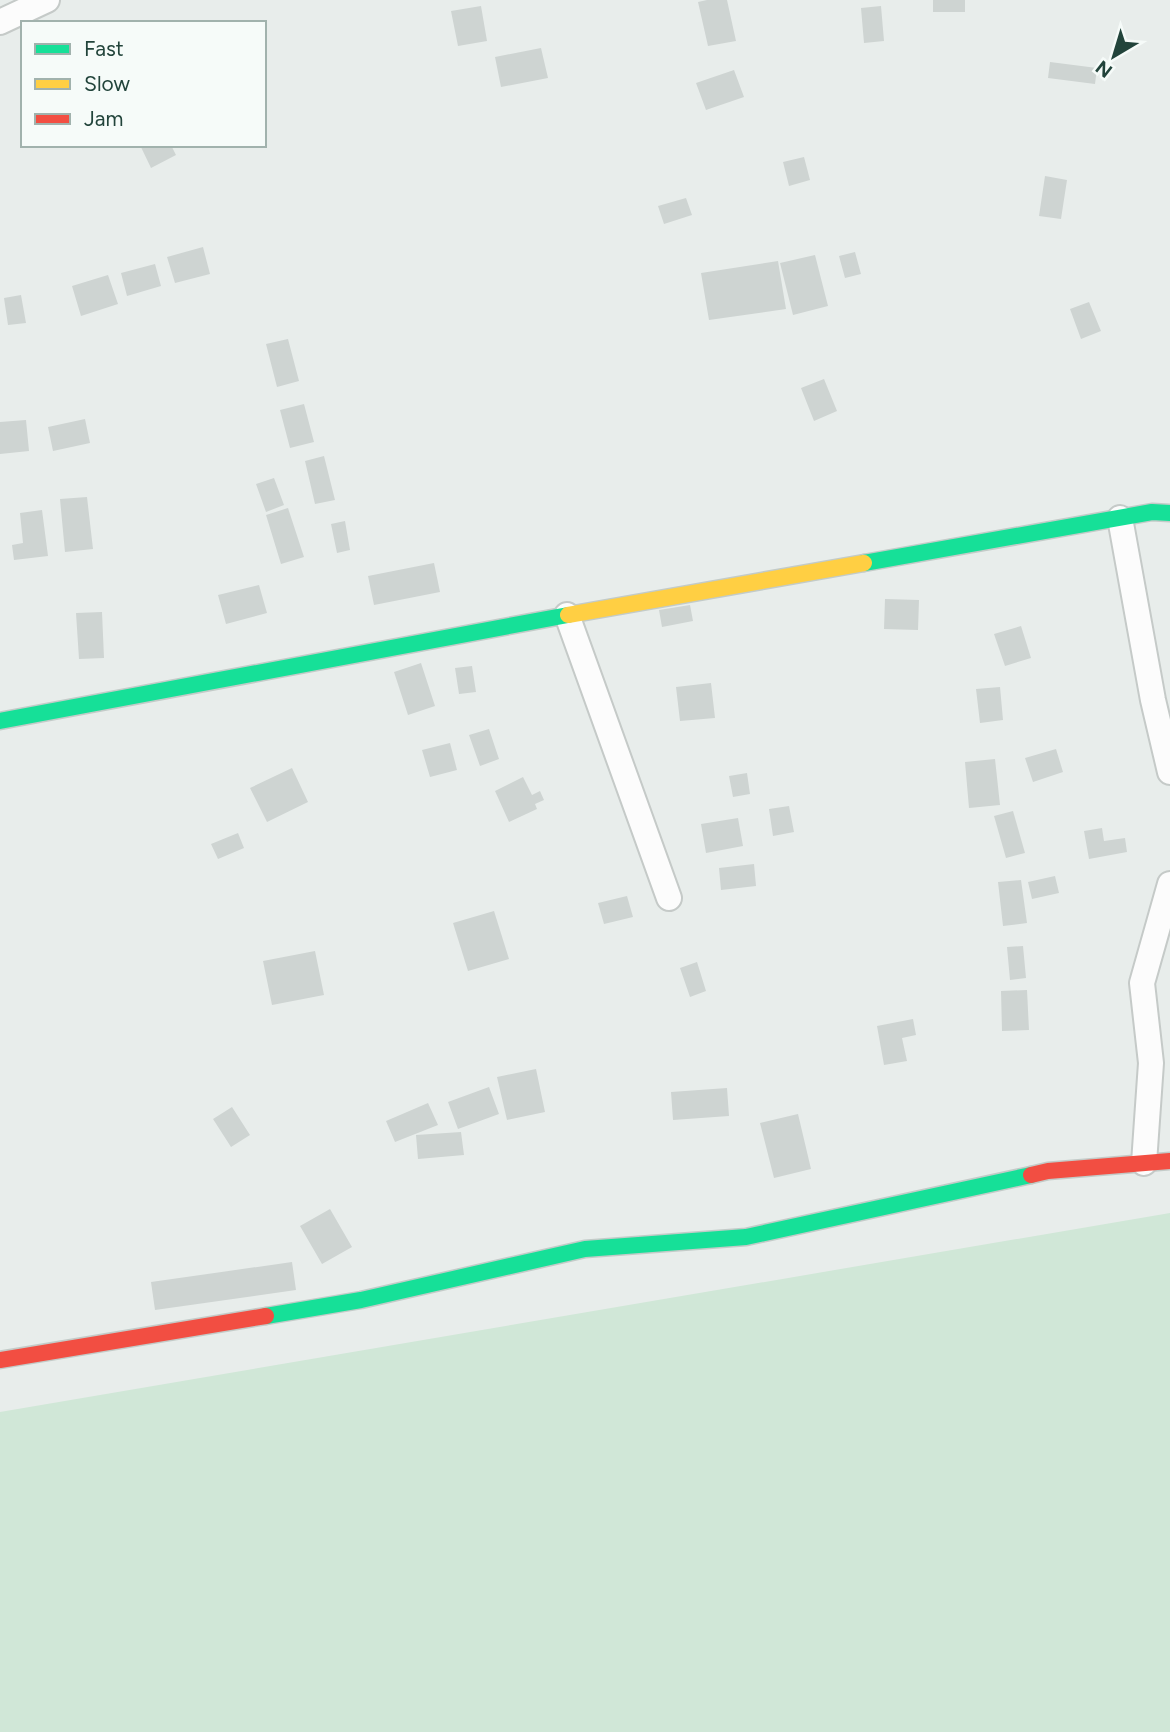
<svg xmlns="http://www.w3.org/2000/svg" width="1170" height="1732" font-family="Figtree,sans-serif">
<style>
.green{fill:#d0e7d7}
.building{fill:#ced4d2}
.lines{fill:none;stroke-linecap:round;stroke-linejoin:round}
.street-casing{stroke:#c5cac8;stroke-width:28}
.fast-casing{stroke:#c3cbc8;stroke-width:19}
.slow-casing{stroke:#c3cbc8;stroke-width:19}
.jam-casing{stroke:#c3cbc8;stroke-width:19}
.street{stroke:#fcfcfc;stroke-width:24}
.fast{stroke:#16e098;stroke-width:16}
.slow{stroke:#ffcf43;stroke-width:16}
.jam{stroke:#f24e42;stroke-width:16}
</style>
<rect width="100%" height="100%" fill="#e8edeb"/>
<path class="green" d="M1170 1213V1732H0V1412Z"/>
<path class="building" d="M707 0H727L736 41 708 46 698 2Z
M933 0H965V12H933Z
M481 6 487 41 458 46 451 11Z
M881 6 884 41 864 43 861 8Z
M541 48 548 78 501 87 495 57Z
M1050 62 1097 68 1095 84 1048 78Z
M734 70 744 97 706 110 696 83Z
M140 145H171L176 155 151 168Z
M804 157 810 180 789 186 783 162Z
M1045 176 1067 180 1061 219 1039 216Z
M686 198 692 215 664 224 658 206Z
M203 247 210 274 175 283 167 257Z
M855 252 861 274 845 278 839 256Z
M815 255 828 306 793 315 780 263Z
M778 261 786 309 709 320 701 273Z
M155 264 161 286 127 296 121 273Z
M108 275 118 304 81 316 72 286Z
M21 295 26 323 8 325 4 298Z
M1089 302 1101 331 1081 339 1070 309Z
M288 339 299 381 277 387 266 344Z
M824 379 837 411 814 421 801 388Z
M304 404 314 442 290 448 280 410Z
M85 419 90 443 53 451 48 427Z
M26 420 29 451 0 454V422Z
M324 456 335 500 315 504 305 461Z
M274 478 284 505 266 512 256 484Z
M87 497 93 549 65 552 60 499Z
M288 508 304 557 281 564 266 515Z
M42 510 48 556 14 560 12 545 23 543 20 513Z
M345 521 350 550 337 553 331 524Z
M434 563 440 592 374 605 368 576Z
M259 585 267 613 226 624 218 595Z
M885 599 919 600 918 630 884 629Z
M690 605 693 621 662 627 659 610Z
M102 612 104 658 79 659 76 613Z
M1021 626 1031 658 1005 666 994 634Z
M421 663 435 706 408 715 394 672Z
M472 666 476 692 459 694 455 668Z
M711 683 715 718 680 721 676 687Z
M1000 687 1003 720 980 723 976 689Z
M489 729 499 759 480 766 469 735Z
M450 743 457 770 430 777 422 750Z
M1056 749 1063 772 1033 782 1025 758Z
M995 759 1000 805 969 808 965 762Z
M292 768 308 802 267 822 250 788Z
M747 773 750 794 733 797 729 776Z
M523 777 532 795 540 791 544 800 535 804 537 809 509 822 495 791Z
M789 806 794 832 773 836 769 809Z
M1013 811 1025 853 1006 858 994 816Z
M738 818 743 846 706 853 701 824Z
M1102 828 1104 841 1125 838 1127 852 1089 859 1084 831Z
M238 833 244 848 218 859 211 844Z
M754 864 756 886 721 890 719 868Z
M1055 876 1059 893 1032 899 1028 882Z
M1021 880 1027 923 1003 926 998 882Z
M627 896 633 917 604 924 598 903Z
M494 911 509 959 468 971 453 923Z
M1023 946 1026 978 1010 980 1007 947Z
M315 951 324 995 272 1005 263 961Z
M697 962 706 991 690 997 680 968Z
M1027 990 1029 1030 1002 1031 1001 991Z
M913 1019 916 1035 902 1038 907 1061 884 1065 877 1026Z
M536 1069 545 1112 507 1120 497 1077Z
M489 1087 499 1114 458 1129 448 1102Z
M727 1088 729 1116 673 1120 671 1092Z
M428 1103 438 1125 395 1142 386 1121Z
M232 1107 250 1135 231 1147 213 1119Z
M798 1114 811 1169 774 1178 760 1123Z
M461 1132 464 1155 418 1159 416 1135Z
M330 1209 352 1247 322 1264 300 1226Z
M292 1262 296 1290 155 1310 151 1282Z"/>
<g class="lines">
<defs>
<path id="street" d="M0 22 47 0
M1120 518 1153 700 1170 772
M567 615 669 898
M1144 1163 1151 1063 1142 983 1170 884"/>
<path id="fast" d="M864 563 1152 512 1170 513
M0 721 568 615
M266 1316 361 1300 585 1249 746 1237 1031 1175"/>
<path id="slow" d="M568 615 864 563"/>
<path id="jam" d="M1031 1175 1048 1171 1170 1161
M0 1360 266 1316"/>
</defs>
<use href="#street" class="street-casing"/>
<use href="#fast" class="fast-casing"/>
<use href="#slow" class="slow-casing"/>
<use href="#jam" class="jam-casing"/>
<use href="#street" class="street"/>
<use href="#fast" class="fast"/>
<use href="#slow" class="slow"/>
<use href="#jam" class="jam"/>
</g>
<rect x="21" y="21" width="245" height="126" fill="#f6fbf9" stroke="#a1b2ad" stroke-width="2"/>
<rect x="35" y="44" width="35" height="10" fill="#16e098" stroke="#a1b2ad" stroke-width="2"/>
<text x="84" y="56" font-size="21" fill="#22443b">Fast</text>
<rect x="35" y="79" width="35" height="10" fill="#ffcf43" stroke="#a1b2ad" stroke-width="2"/>
<text x="84" y="91" font-size="21" fill="#22443b">Slow</text>
<rect x="35" y="114" width="35" height="10" fill="#f24e42" stroke="#a1b2ad" stroke-width="2"/>
<text x="84" y="126" font-size="21" fill="#22443b">Jam</text>
<g transform="translate(1114 56) rotate(218)" stroke="#f6fbf9" stroke-width="5" paint-order="stroke">
<path d="M0-5L12 26L0 18L-12 26Z" fill="#22443b"/>
<text y="-10" font-size="19" font-weight="bold" text-anchor="middle" fill="#22443b">N</text>
</g>
</svg>
